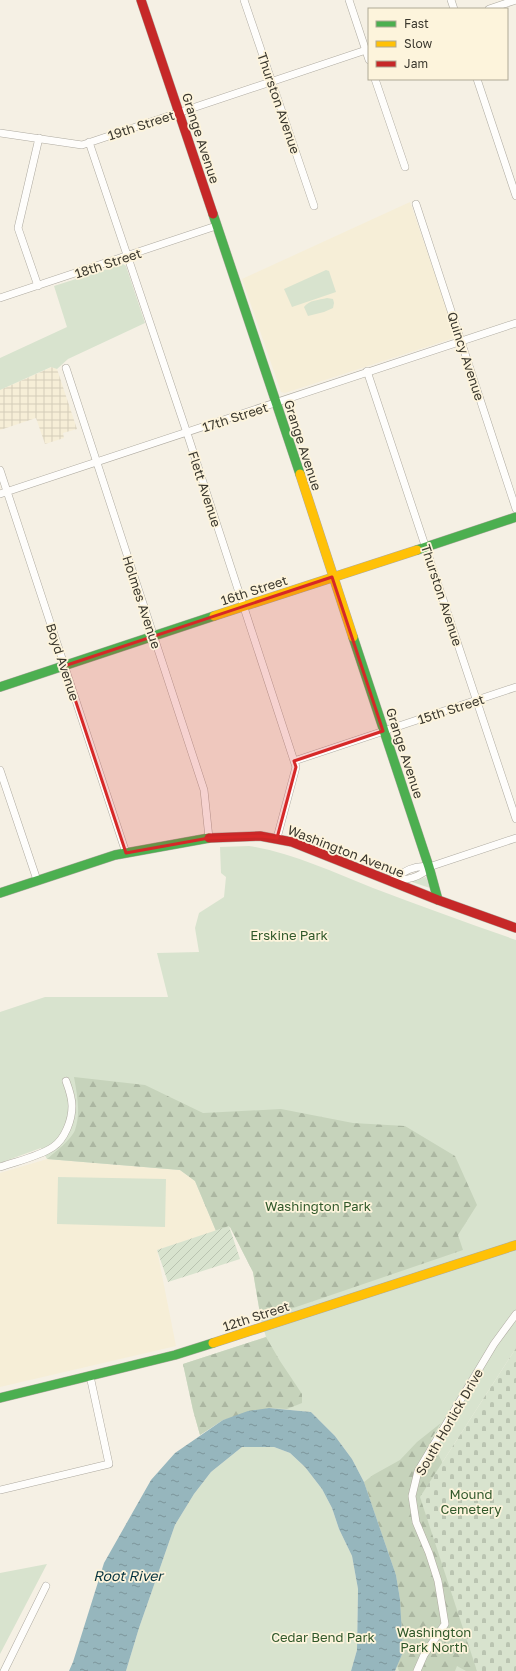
<svg xmlns="http://www.w3.org/2000/svg" width="516" height="1671" font-family="'Golos Text',sans-serif">
<style>
.industrial{fill:url(#industrial-grid)}
.built{fill:#f6eed7}
.green{fill:#d8e3ce}
.forest{fill:url(#forest-firs)}
.cemetery{fill:url(#cemetery-stones)}
.garden{fill:url(#garden-furrows)}
.water{fill:url(#water-ripples)}
.lines{fill:none;stroke-linecap:round;stroke-linejoin:round}
.street-casing{stroke:#aeaaa0;stroke-width:8}
.fast-casing{stroke:#aeaaa0;stroke-width:10}
.slow-casing{stroke:#aeaaa0;stroke-width:10}
.jam-casing{stroke:#aeaaa0;stroke-width:10}
.street{stroke:#fefdfb;stroke-width:7}
.fast{stroke:#4caf50;stroke-width:9}
.slow{stroke:#ffc107;stroke-width:9}
.jam{stroke:#c62828;stroke-width:9}
.marked{fill:#d62828;fill-opacity:0.2;stroke:#d62828;stroke-width:3;stroke-linejoin:round}
.labels{text-anchor:middle;dominant-baseline:central;stroke-width:3.5;stroke-linejoin:round;paint-order:stroke}
.street-label{font-size:13px;fill:#3b382e;stroke:#fdf4dc}
.park-label{font-size:13px;fill:#30582a;stroke:#fdf4dc}
.water-label{font-size:14px;font-style:italic;fill:#05333f;stroke:#fdf4dc}
</style>
<defs>
<pattern id="industrial-grid" width="8" height="8" patternUnits="userSpaceOnUse"><rect width="8" height="8" fill="#f6eed7"/><path d="M0 4h8M4 0v8" fill="none" stroke="#d4cdb9"/></pattern>
<pattern id="forest-firs" width="22" height="20" patternUnits="userSpaceOnUse"><rect width="22" height="20" fill="#c6d3bb"/><path d="M5 1l3.5 6h-7zM16 11l3.5 6h-7z" fill="#abb6a1"/></pattern>
<pattern id="cemetery-stones" width="16" height="16" patternUnits="userSpaceOnUse"><rect width="16" height="16" fill="#d8e3ce"/><path d="M2 7V4a2 2 0 0 1 4 0v3zM10 15v-3a2 2 0 0 1 4 0v3z" fill="#bac4b1"/></pattern>
<pattern id="garden-furrows" width="10" height="10" patternUnits="userSpaceOnUse"><rect width="10" height="10" fill="#d8e3ce"/><path d="M-1 1l2-2M0 10L10 0M9 11l2-2" fill="none" stroke="#bac4b1"/></pattern>
<pattern id="water-ripples" width="26" height="14" patternUnits="userSpaceOnUse"><rect width="26" height="14" fill="#96b6bd"/><path d="M2 4q2-2 4 0t4 0M15 11q2-2 4 0t4 0" fill="none" stroke="#7c959a"/></pattern>
</defs>
<rect width="100%" height="100%" fill="#f5f0e4"/>
<path class="industrial" d="M52 367 57 369 77 429 63 433 64 438 45 444 36 418 0 430V390Z"/>
<path class="built" d="M410 202 456 335 454 338 285 393 281 392 242 279Z
M47 1159 180 1170 195 1181 216 1231 157 1250 176 1346 0 1387V1173Z"/>
<path class="green" d="M123 264 126 266 145 323 68 359 57 369 51 367 0 390V358L67 327 54 286Z
M326 270 329 271 336 292 292 307 284 289Z
M327 298 333 299 334 303 333 308 324 312 308 316 304 307C309 300 319 300 327 298Z
M249 846C293 853 332 872 373 888 420 906 468 923 516 940V1348L420 1497 477 1671H395L397 1666 400 1599 396 1575 364 1482 352 1459 335 1436 311 1412 269 1408 223 1420 200 1435 193 1410 183 1364 266 1337 261 1320 253 1272 230 1227 216 1231 195 1181 180 1170 47 1159 41 1148 0 1163V1012L45 997H168L157 953 199 952 195 928 199 913 224 897 226 877 221 873 220 847Z
M426 877 430 888 412 882 413 881Z
M58 1177 166 1179 165 1227 57 1224Z
M242 1447H274L290 1453 305 1467 322 1489 332 1508 339 1529 352 1556 358 1589 357 1650 351 1671H126L139 1628 175 1525 194 1494 211 1472Z
M47 1564 0 1654V1573Z"/>
<path class="forest" d="M74 1077 145 1085 203 1113 281 1109 353 1123 405 1126 455 1156 477 1205 458 1235 463 1250 261 1319 253 1272 230 1227 216 1231 195 1181 180 1170 47 1159C55 1152 71 1140 75 1130 81 1113 77 1094 74 1077Z
M266 1337 280 1361 302 1394V1403L287 1409 269 1408 223 1420 200 1435 193 1410 183 1364Z
M441 1423 431 1439 444 1466 477 1671H466L457 1666 455 1671H399L397 1666 403 1652 400 1599 396 1575 364 1482 373 1475 400 1460 417 1442Z"/>
<path class="cemetery" d="M516 1348V1671H477L420 1497Z"/>
<path class="garden" d="M229 1226 240 1259 168 1282 157 1250Z"/>
<path class="water" d="M269 1408 311 1412 335 1436 352 1459 364 1482 396 1575 400 1599 403 1652 395 1671H351L357 1650 358 1589 352 1556 339 1529 332 1508 322 1489 305 1467 290 1453 274 1447H242L211 1472 194 1494 175 1525 139 1628 126 1671H69L73 1662 104 1563 151 1480 175 1453 223 1420 248 1411Z"/>
<g class="lines">
<defs>
<path id="street" d="M244 0 314 206
M349 0 369 60
M451 0 454 9
M489 9 516 0
M375 79 405 167
M477 79 516 196
M0 133 82 145 369 49
M89 142 187 433 296 767 277 838
M416 204 516 509
M38 286 18 228 39 138
M0 298 216 226
M66 368 204 790 209 838
M367 371 516 819
M0 470 126 853
M0 494 516 323
M294 761 516 687
M0 770 37 880
M390 881C402 873 414 864 429 867L516 838
M392 881C405 880 421 878 429 867
M0 1167C17 1161 38 1157 53 1147 65 1139 72 1120 72 1106 72 1097 69 1089 66 1081
M0 1490 109 1464 90 1376
M4 1671 46 1586
M417 1671 424 1655 445 1624 438 1581 429 1553 416 1522 412 1496 418 1471 494 1344 516 1314"/>
<path id="fast" d="M213 214 300 474
M417 550 516 517
M353 637 429 867 438 900
M0 687 214 616
M0 893 115 855 209 838
M0 1398 175 1355 213 1343"/>
<path id="slow" d="M300 474 353 637
M214 616 417 550
M213 1343 516 1245"/>
<path id="jam" d="M141 0 213 214
M209 838 260 836 292 842 438 900 516 928"/>
</defs>
<use href="#street" class="street-casing"/>
<use href="#fast" class="fast-casing"/>
<use href="#slow" class="slow-casing"/>
<use href="#jam" class="jam-casing"/>
<use href="#street" class="street"/>
<use href="#fast" class="fast"/>
<use href="#slow" class="slow"/>
<use href="#jam" class="jam"/>
</g>
<path class="marked" d="M332 577 383 731 294 761 296 767 277 838 260 836 209 838 126 853 64 666Z"/>
<g class="labels">
<g class="street-label">
<text transform="translate(279 103) rotate(71)">Thurston Avenue</text>
<text transform="translate(141 125) rotate(-18)">19th Street</text>
<text transform="translate(201 138) rotate(72)">Grange Avenue</text>
<text transform="translate(108 263) rotate(-18)">18th Street</text>
<text transform="translate(466 356) rotate(72)">Quincy Avenue</text>
<text transform="translate(235 417) rotate(-18)">17th Street</text>
<text transform="translate(303 445) rotate(72)">Grange Avenue</text>
<text transform="translate(205 489) rotate(72)">Flett Avenue</text>
<text transform="translate(254 590) rotate(-18)">16th Street</text>
<text transform="translate(442 595) rotate(72)">Thurston Avenue</text>
<text transform="translate(142 602) rotate(72)">Holmes Avenue</text>
<text transform="translate(63 662) rotate(72)">Boyd Avenue</text>
<text transform="translate(451 709) rotate(-18)">15th Street</text>
<text transform="translate(405 753) rotate(72)">Grange Avenue</text>
<text transform="translate(346 851) rotate(21)">Washington Avenue</text>
<text transform="translate(256 1316) rotate(-18)">12th Street</text>
<text transform="translate(449 1422) rotate(-60)">South Horlick Drive</text>
</g>
<g class="park-label">
<text x="289" y="935">Erskine Park</text>
<text x="318" y="1206">Washington Park</text>
<text x="471" y="1494">Mound<tspan x="471" dy="15">Cemetery</tspan></text>
<text x="434" y="1632">Washington<tspan x="434" dy="15">Park North</tspan></text>
<text x="323" y="1637">Cedar Bend Park</text>
</g>
<g class="water-label">
<text x="128" y="1575">Root River</text>
</g>
</g>
<rect x="368" y="8" width="140" height="72" fill="#fdf4dc" stroke="#afa996"/>
<rect x="376" y="21" width="20" height="6" fill="#4caf50" stroke="#afa996"/>
<text x="404" y="28" font-size="12" fill="#3b382e">Fast</text>
<rect x="376" y="41" width="20" height="6" fill="#ffc107" stroke="#afa996"/>
<text x="404" y="48" font-size="12" fill="#3b382e">Slow</text>
<rect x="376" y="61" width="20" height="6" fill="#c62828" stroke="#afa996"/>
<text x="404" y="68" font-size="12" fill="#3b382e">Jam</text>
</svg>
